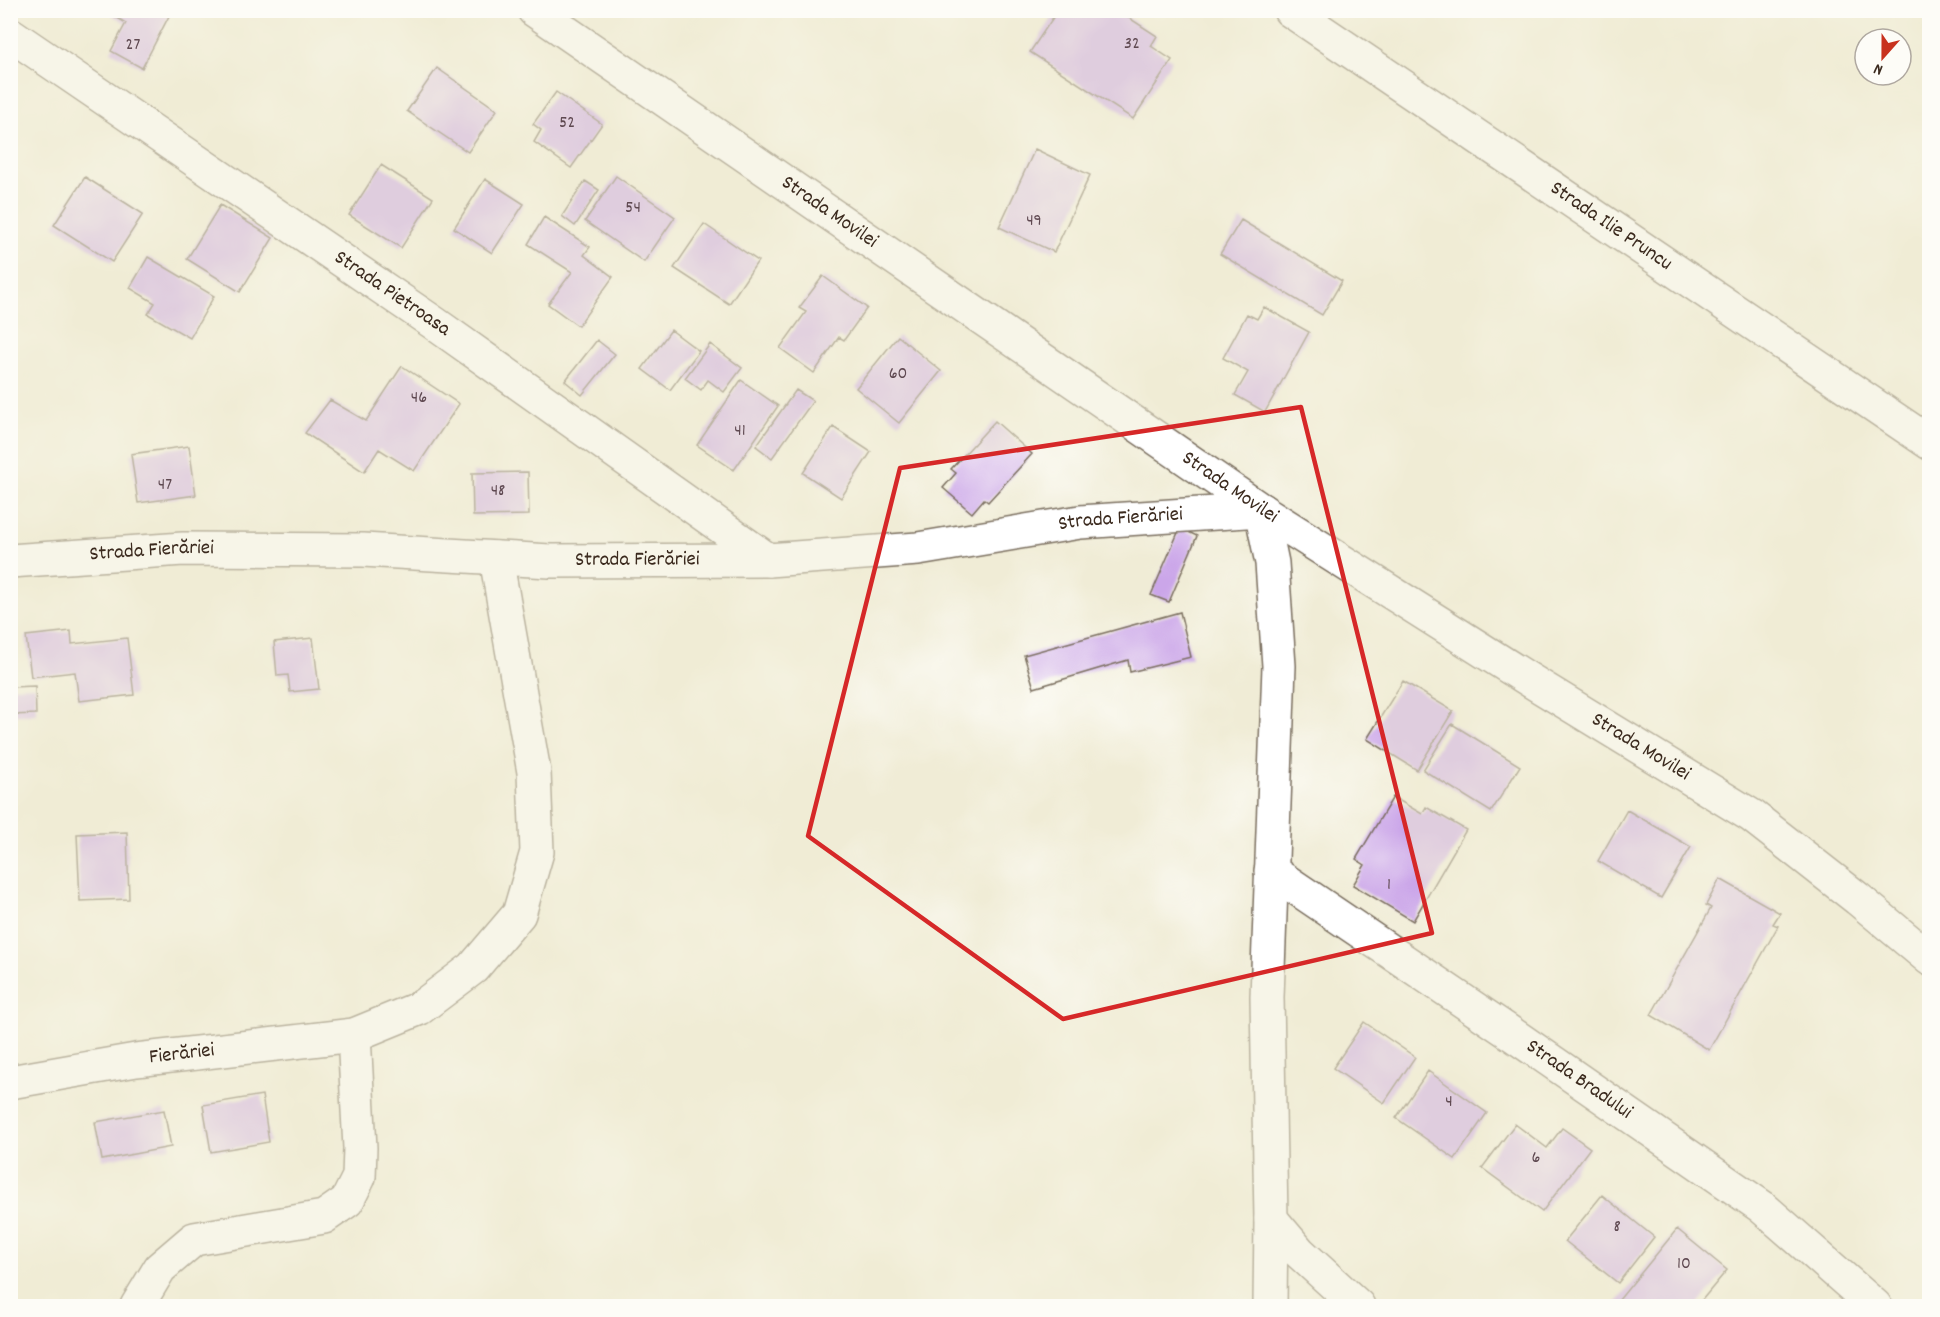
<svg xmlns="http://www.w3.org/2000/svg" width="1940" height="1317" font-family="Dekko,sans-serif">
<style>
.building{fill:#cba6e9}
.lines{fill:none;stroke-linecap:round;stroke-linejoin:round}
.minor-casing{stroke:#7a6e5e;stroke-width:36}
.minor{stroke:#fff;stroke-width:33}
.marked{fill:none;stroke:#d62828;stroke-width:4.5;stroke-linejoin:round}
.labels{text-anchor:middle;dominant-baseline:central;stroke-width:4.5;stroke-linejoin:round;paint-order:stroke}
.number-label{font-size:18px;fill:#5f4951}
.street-label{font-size:21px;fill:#3b2a1e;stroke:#fdfcf7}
</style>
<rect width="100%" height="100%" fill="#fdfcf7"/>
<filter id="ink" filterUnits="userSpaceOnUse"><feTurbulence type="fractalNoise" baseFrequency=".0167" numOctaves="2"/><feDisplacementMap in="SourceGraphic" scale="12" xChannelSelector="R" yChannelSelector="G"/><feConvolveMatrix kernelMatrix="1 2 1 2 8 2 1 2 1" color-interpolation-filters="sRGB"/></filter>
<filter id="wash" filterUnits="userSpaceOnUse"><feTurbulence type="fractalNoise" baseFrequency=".008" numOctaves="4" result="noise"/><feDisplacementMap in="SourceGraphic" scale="24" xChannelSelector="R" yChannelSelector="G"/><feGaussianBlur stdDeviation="1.35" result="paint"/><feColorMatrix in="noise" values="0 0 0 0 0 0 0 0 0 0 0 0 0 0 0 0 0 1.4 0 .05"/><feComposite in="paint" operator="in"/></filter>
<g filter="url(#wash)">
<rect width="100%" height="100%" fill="#f0ecd6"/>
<g id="blocks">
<path class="building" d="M114 10H163L170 14 142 68 111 51 126 23 112 15Z
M1058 10H1105L1109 13 1111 10H1117L1157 36 1151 46 1172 60 1133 119 1030 52Z
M437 68 497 110 468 152 407 111Z
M556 92 602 124 571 168 534 142 541 130 533 124Z
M1035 149 1090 175 1054 252 999 227Z
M381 165 433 198 401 248 349 215Z
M616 176 675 217 644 262 585 221Z
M85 177 143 214 112 262 54 225Z
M485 179 524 204 492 253 454 228Z
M585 181 599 190 575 226 562 216Z
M220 205 273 238 240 292 187 259Z
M544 217 590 247 584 255 613 277 578 326 548 304 572 272 528 244Z
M1241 220 1342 281 1322 315 1220 254Z
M704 224 758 261 729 304 674 268Z
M148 257 214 296 190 338 148 314 155 303 130 288Z
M823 276 867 308 844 340 839 337 814 373 780 348 806 312 799 308Z
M1264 307 1309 332 1265 412 1235 395 1248 372 1223 358 1247 314 1257 319Z
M671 330 699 351 670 390 642 369Z
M898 336 941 371 899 423 856 388Z
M597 340 615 354 582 395 565 381Z
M710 344 742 368 724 392 708 380 701 390 685 378Z
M402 366 459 404 414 471 379 449 364 472 305 433 330 400 366 421Z
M741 380 778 406 734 470 697 445Z
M796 390 813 401 772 458 756 446Z
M995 421 1032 454 988 502 984 499 972 513 943 488 956 473 951 469Z
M833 427 871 452 841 498 803 473Z
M189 446 196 495 138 503 131 454Z
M528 472 529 515 473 516 472 473Z
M1180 528 1197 536 1169 602 1151 595Z
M1180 612 1191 657 1130 672 1128 660 1034 688 1024 655Z
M71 631 72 644 127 638 134 695 79 701 75 672 31 677 26 636Z
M313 638 319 689 290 692 288 675 277 676 274 642Z
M1403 681 1453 711 1417 770 1367 739Z
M35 686 36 714 10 715V687Z
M1452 724 1520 766 1491 812 1423 770Z
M1393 797 1422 814 1426 807 1466 830 1413 921 1353 885 1365 865 1356 859Z
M1627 810 1691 847 1661 898 1598 861Z
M127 832 129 899 80 901 77 834Z
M1720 879 1780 913 1773 924 1778 926 1709 1050 1651 1015 1711 908 1706 905Z
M1364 1022 1415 1057 1384 1103 1333 1068Z
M1428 1071 1487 1113 1455 1159 1396 1118Z
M262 1095 269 1142 211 1152 203 1105Z
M164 1110 171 1147 102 1160 95 1122Z
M1515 1124 1547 1148 1562 1128 1590 1148 1542 1212 1482 1168Z
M1602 1195 1654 1237 1618 1283 1565 1241Z
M1677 1229 1727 1270 1697 1306H1614Z"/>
</g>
</g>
<g filter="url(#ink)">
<use href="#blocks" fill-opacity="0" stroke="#7a6e5e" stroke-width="1.5"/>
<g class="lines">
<defs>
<g id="minor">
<path id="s1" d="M534 10 1261 510 1528 679 1752 816 1858 899 1930 959"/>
<path id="s2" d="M1290 10 1930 443"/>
<path id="s3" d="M10 34 434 323 768 560"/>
<path d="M1261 510 1272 563 1279 666 1267 997 1271 1219 1270 1306"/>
<path id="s4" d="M10 561 183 549 363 550 550 561 768 560 918 549 1080 522 1261 510"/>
<path id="s5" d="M1271 871 1512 1034 1762 1207 1875 1306"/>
<path id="s6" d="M10 1082 136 1060 354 1035 420 1008 473 968 519 914 537 852 534 772 496 558"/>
<path d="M1271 1219 1299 1252 1358 1306"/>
<path d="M137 1306 160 1268 194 1239 324 1217 347 1201 359 1177 360 1148 354 1035"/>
</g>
</defs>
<use href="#minor" class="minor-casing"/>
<use href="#minor" class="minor"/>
</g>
</g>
<path d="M0 0H1940V1317H0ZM1301 407 1432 933 1063 1019 808 836 900 468Z" fill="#f0ecd6" fill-opacity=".55" fill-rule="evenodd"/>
<path class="marked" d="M1301 407 1432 933 1063 1019 808 836 900 468Z"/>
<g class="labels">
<g class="number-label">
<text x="1132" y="44">32</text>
<text x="133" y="45">27</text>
<text x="567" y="123">52</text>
<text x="633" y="208">54</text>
<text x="1034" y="221">49</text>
<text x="898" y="374">60</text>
<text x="419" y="398">46</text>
<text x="740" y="431">41</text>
<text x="165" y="485">47</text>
<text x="498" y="491">48</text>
<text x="1389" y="885">1</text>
<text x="1449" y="1102">4</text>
<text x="1536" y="1158">6</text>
<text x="1617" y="1227">8</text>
<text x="1684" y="1264">10</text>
</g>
<g class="street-label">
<text stroke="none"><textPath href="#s1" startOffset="358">Strada Movilei</textPath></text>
<text stroke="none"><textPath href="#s2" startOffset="387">Strada Ilie Pruncu</textPath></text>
<text stroke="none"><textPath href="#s3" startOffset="462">Strada Pietroasa</textPath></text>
<text stroke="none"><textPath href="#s1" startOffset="844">Strada Movilei</textPath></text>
<text stroke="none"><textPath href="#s4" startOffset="1114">Strada Fierăriei</textPath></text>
<text stroke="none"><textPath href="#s4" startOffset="142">Strada Fierăriei</textPath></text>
<text stroke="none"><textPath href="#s4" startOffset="628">Strada Fierăriei</textPath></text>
<text stroke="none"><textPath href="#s1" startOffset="1330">Strada Movilei</textPath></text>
<text stroke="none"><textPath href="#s6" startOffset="174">Fierăriei</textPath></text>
<text stroke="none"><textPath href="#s5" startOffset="372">Strada Bradului</textPath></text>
</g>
</g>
<rect width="1940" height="1317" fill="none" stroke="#fdfcf7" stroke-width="36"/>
<g transform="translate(1883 57) rotate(201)"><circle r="28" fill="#fdfcf7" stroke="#afa8a0" stroke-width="1.5"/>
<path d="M0-4.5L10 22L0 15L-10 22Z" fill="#c8321e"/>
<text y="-9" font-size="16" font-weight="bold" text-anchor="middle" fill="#3b2a1e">N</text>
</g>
</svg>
